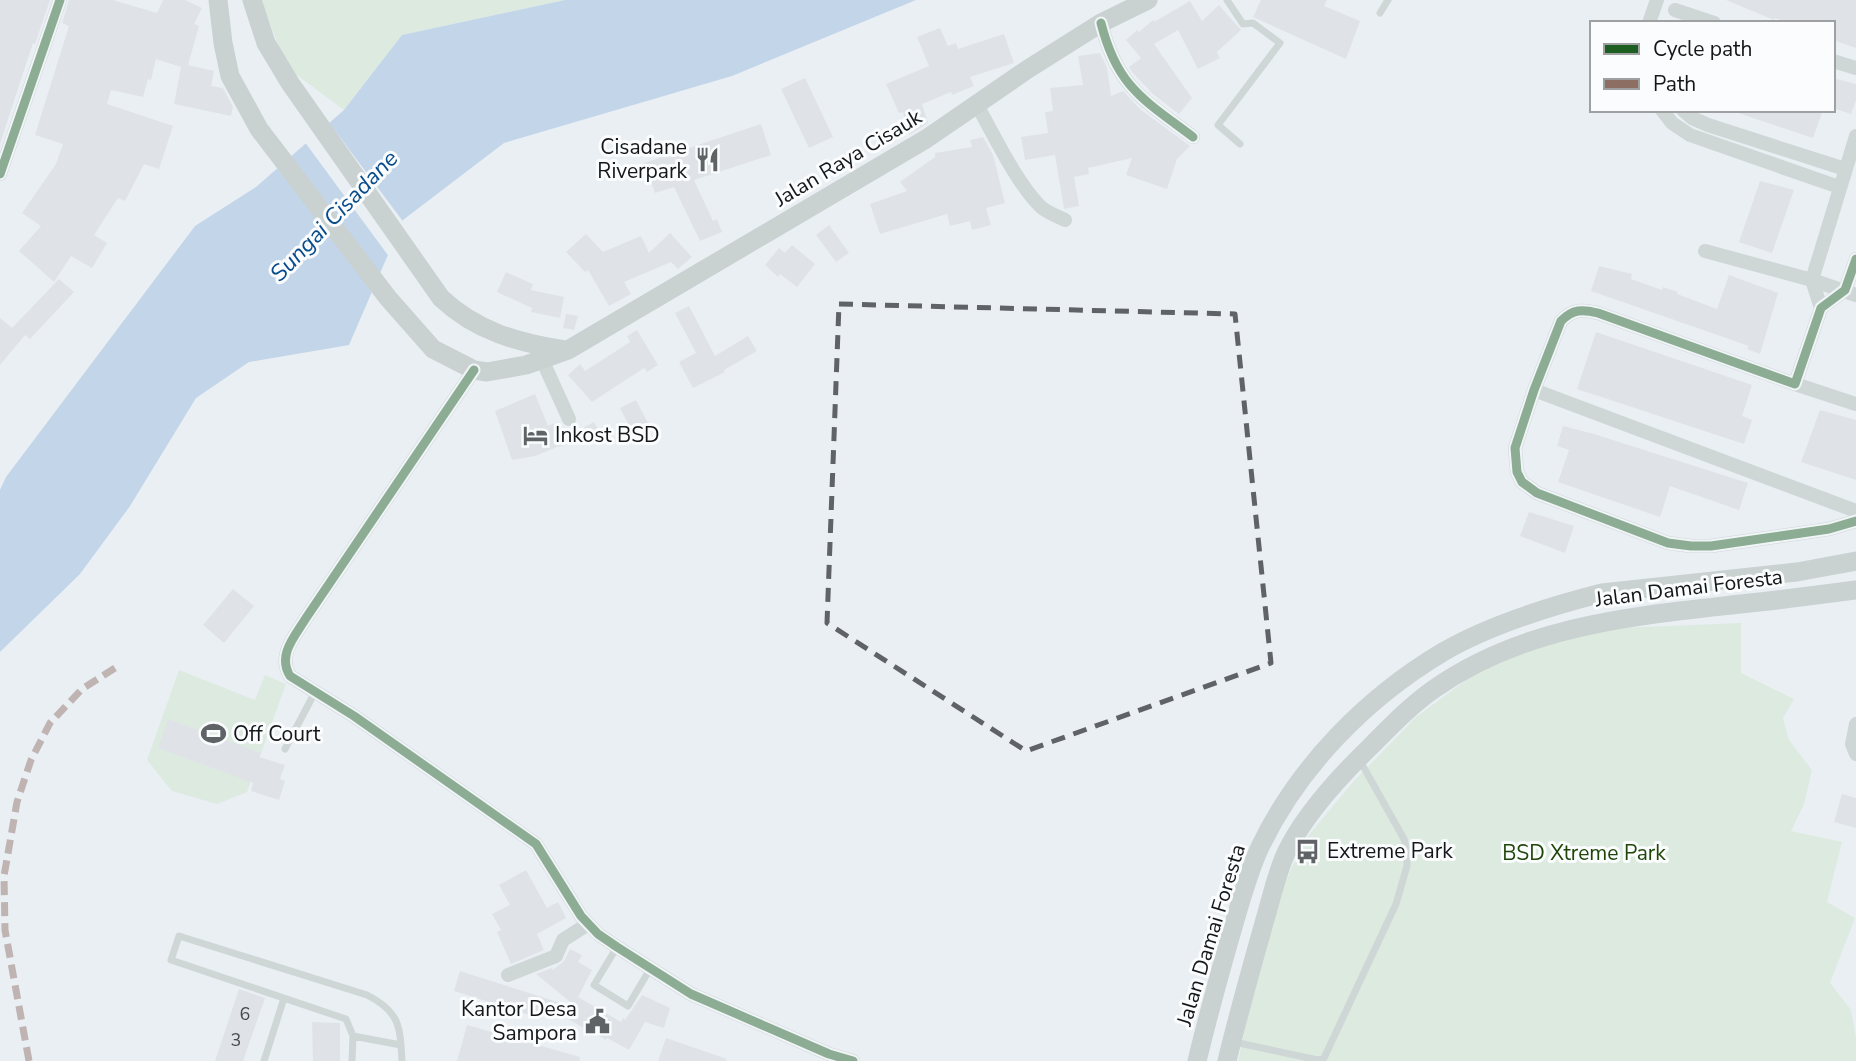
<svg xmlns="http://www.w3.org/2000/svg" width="1856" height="1061" font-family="'Nunito Sans',sans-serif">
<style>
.green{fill:#cce5c7}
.water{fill:#95b6dc}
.pier{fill:#eaeff4}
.building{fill:#d2d6d9}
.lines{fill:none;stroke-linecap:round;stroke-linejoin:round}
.lane{stroke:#b0b9b2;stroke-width:7}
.street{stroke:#b0b9b2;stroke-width:14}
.secondary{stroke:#a4aea6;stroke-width:19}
.quiet{stroke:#8d6e63;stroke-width:7;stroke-dasharray:14 7;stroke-linecap:butt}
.cycleway-casing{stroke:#fafcfd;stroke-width:13}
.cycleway{stroke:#1b5e20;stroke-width:9}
.marked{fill:none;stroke:#5f6366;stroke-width:5;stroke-dasharray:14 9;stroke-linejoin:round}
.labels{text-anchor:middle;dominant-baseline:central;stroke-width:6;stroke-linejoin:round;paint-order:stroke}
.number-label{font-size:18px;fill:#46494c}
.poi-label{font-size:21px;fill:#14171a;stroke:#fafcfd;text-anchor:start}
.street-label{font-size:21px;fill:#14171a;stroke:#fafcfd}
.park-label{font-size:21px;fill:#1f4608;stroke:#fafcfd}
.water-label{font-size:23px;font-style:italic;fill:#084b8b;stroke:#fafcfd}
</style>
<rect width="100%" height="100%" fill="#eaeff4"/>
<path class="green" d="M261 0H565L402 35 344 110 287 68Z
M1741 623V673L1794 699 1783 718 1789 740 1812 770 1804 804 1791 831 1842 842 1827 902 1855 918 1830 983 1851 1010 1856 1038V1061H1238L1268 922 1303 842 1353 782 1416 717 1488 664 1594 629Z
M179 670 255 700 265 675 286 684 247 792 217 804 172 791 147 760Z"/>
<path class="water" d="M565 0H916L732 76 504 143 403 220 349 345 249 362 196 398 130 506 80 574 0 652V490L6 477 195 226 256 187 344 110 402 35Z"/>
<path class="pier" d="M327 120 405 224 390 258 304 141Z"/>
<path class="building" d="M0 0H50L35 44 33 43 0 144Z
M69 0H113L157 13 163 0H185L202 8 194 24 199 26 188 65 214 71 211 86 223 88 233 107 231 116 174 104 181 67 156 59 151 80 148 79 143 97 111 90 107 104 173 126 159 169 144 164 125 201 118 198 94 235 107 243 92 268 71 256 54 282 19 251 41 226 22 213 56 164 63 144 35 135 69 26 62 23Z
M1261 0H1327L1324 6 1360 21 1346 59 1253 17Z
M1726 0H1856V48L1833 40V23H1788L1775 18 1774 20Z
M1190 1 1202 21 1219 5 1241 30 1217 52 1220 58 1198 69 1178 30 1154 44 1192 98 1179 114 1153 94 1132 72 1129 67 1141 58 1126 40 1137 30 1139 32 1153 20 1154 22Z
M940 28 948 46 956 43 958 49 1004 34 1014 63 970 77 974 86 952 95 951 92 922 104 928 123 909 135 903 112 899 113 886 84 929 66 917 37Z
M1100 53 1107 68 1111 96 1123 91 1140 109 1190 146 1177 159 1167 189 1126 175 1132 158 1088 168 1089 174 1074 177 1079 206 1064 209 1055 155 1025 160 1021 137 1048 133 1045 112 1053 111 1050 88 1083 85 1078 56Z
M805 78 833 137 809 148 781 89Z
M1833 78 1856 84V100L1851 114 1833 108Z
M1738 110H1823L1813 138 1738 113Z
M761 124 771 155 694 180 713 221 717 219 722 232 700 241 674 187 655 193 644 163Z
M983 137 993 155 1005 203 986 208 991 225 972 230 970 221 950 226 947 214 880 234 870 204 907 191 900 182 935 157V153L972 147 970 140Z
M1760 181 1794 190 1772 253 1739 242Z
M829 225 849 253 836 262 816 235Z
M670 233 692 257 678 269 671 262 624 282 631 294 609 306 588 270 585 272 566 252 586 234 603 252 641 236 649 253Z
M792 245 815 264 797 287 780 274 778 277 765 265 779 248 785 253Z
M1599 266 1632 274 1631 279 1662 290 1663 287 1678 292 1677 294 1717 309 1729 275 1778 293 1760 354 1747 349 1749 346 1591 291Z
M506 272 533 284 531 290 564 297 560 318 531 312 532 308 497 292Z
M59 279 74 292 30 339 25 335 0 365V318L12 328Z
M689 306 715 356 748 336 757 351 724 370 725 372 693 388 679 362 696 353 675 313Z
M566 314 578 316 574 330 563 328Z
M637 330 658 365 647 372 644 368 592 402 568 375 580 364 585 371 630 342 627 336Z
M1596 332 1752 385 1742 416 1752 420 1744 444 1577 389Z
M535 394 548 426 557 422 562 429 566 428 570 435 594 422 600 433 586 441 557 447 535 456 512 460 495 411Z
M636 400 650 427 634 435 620 408Z
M1820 410 1856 420V480L1801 462Z
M1563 426 1594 434 1748 483 1739 510 1670 486 1660 517 1558 482 1569 450 1557 446Z
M1529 512 1574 526 1565 553 1520 536Z
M233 589 254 606 224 643 203 625Z
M168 719 261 753 259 757 285 765 280 779 285 781 279 800 251 791 253 783 158 748Z
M1842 794 1856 798V828L1834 822Z
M526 870 547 908 558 902 566 918 537 934 544 950 511 964 497 932 501 930 492 914 510 905 499 885Z
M570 949 582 955 578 962 592 970 578 997 621 1022 623 1018 625 1020 642 995 670 1008 664 1028 645 1022 629 1050 607 1038 606 1040 546 1007 542 1019 454 991 460 971 579 1009 536 974 552 968 553 970 564 961Z
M239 989 265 998 243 1061H215Z
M312 1022 340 1023V1061H313Z
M467 1025 580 1057V1061H457Z
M666 1038 727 1059 726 1061H658Z"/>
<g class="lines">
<path class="lane" d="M1227 0 1243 24 1253 23 1280 43 1218 125 1240 144
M1380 13 1388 0
M285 749 315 692
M617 947 594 985 628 1006 650 969
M353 1036 401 1045
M1234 1042 1318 1060 1324 1058 1396 904 1407 866V850L1404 839 1359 759
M264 1061 284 998
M352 1061 353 1036 346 1019 171 960 179 936 367 995C400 1012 400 1026 402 1061"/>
<path class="street" d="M1675 10 1714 23
M1101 23C1117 87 1144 100 1193 137
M1649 23 1657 0
M1833 61 1856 68
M977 105C994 135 1017 184 1041 207 1048 213 1057 216 1065 220
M1662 110 1672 123 1690 135 1839 187
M1683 110 1692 118 1708 125 1845 169
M0 174 60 0
M1705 251 1812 280 1856 295
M1856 259 1845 290 1821 308 1795 384 1598 313C1582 309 1573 309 1561 321L1534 390 1515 448 1517 472 1522 482 1537 493 1668 543 1691 546H1711L1829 529 1856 521
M1821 308 1812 280 1856 136
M539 353 569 419
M474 370 306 618C295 636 277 655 290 676L354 716 536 844 581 916 598 934 617 947 691 994 829 1054 853 1061
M1795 384 1856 404
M1534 390 1856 511
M1856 724 1852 744 1856 754
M508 975 556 956 563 940 588 924"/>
<path class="secondary" d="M218 0 223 43 230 76 259 129 388 298 433 349 474 370 487 372 526 365 568 350 926 139 1028 69 1101 23 1148 0
M252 0 266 43 290 83 441 298C476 331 518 343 565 350
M1197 1061C1208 1016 1220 972 1233 927 1241 900 1248 873 1260 847 1299 766 1366 698 1443 652 1489 625 1551 606 1602 593L1797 572 1856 561
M1227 1061C1238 1015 1251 969 1264 923 1271 900 1276 875 1286 853 1304 815 1341 775 1371 746 1391 726 1411 705 1434 689 1525 625 1634 616 1741 604 1779 600 1818 595 1856 590"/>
<path class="quiet" d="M29 1061 5 930 4 876 17 802 31 760 50 723 82 689 115 668"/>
<defs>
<path id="cycleway" d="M1101 23C1117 87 1144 100 1193 137
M0 174 60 0
M1856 259 1845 290 1821 308 1795 384 1598 313C1582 309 1573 309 1561 321L1534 390 1515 448 1517 472 1522 482 1537 493 1668 543 1691 546H1711L1829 529 1856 521
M474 370 306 618C295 636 277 655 290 676L354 716 536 844 581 916 598 934 617 947 691 994 829 1054 853 1061"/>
</defs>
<use href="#cycleway" class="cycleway-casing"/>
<use href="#cycleway" class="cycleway"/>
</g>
<path d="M0 0H1856V1061H0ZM839 304 1235 314 1271 663 1026 751 827 623Z" fill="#eaeff4" fill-opacity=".55" fill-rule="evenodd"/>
<path class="marked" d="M839 304 1235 314 1271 663 1026 751 827 623Z"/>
<defs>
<symbol id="restaurant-bare" viewBox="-9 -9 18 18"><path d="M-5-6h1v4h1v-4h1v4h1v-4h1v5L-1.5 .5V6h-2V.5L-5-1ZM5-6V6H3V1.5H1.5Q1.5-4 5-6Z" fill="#5f6366" stroke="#fafcfd" stroke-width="2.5" paint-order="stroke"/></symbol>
<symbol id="hotel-bare" viewBox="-9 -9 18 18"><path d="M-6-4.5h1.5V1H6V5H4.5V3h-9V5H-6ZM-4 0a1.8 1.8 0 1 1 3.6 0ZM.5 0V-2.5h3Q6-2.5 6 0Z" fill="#5f6366" stroke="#fafcfd" stroke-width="2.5" paint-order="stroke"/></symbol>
<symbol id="stadium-bare" viewBox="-9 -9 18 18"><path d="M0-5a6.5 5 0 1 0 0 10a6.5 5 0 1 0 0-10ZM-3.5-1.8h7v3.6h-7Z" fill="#5f6366" stroke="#fafcfd" stroke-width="2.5" paint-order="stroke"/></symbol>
<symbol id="bus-bare" viewBox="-9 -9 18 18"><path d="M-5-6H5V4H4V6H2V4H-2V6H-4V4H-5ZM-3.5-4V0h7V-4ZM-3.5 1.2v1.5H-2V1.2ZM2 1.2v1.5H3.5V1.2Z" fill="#5f6366" stroke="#fafcfd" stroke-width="2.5" paint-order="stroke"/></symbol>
<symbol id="civic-bare" viewBox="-9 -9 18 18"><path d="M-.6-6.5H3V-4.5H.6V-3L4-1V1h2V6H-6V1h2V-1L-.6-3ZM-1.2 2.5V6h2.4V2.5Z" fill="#5f6366" stroke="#fafcfd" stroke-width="2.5" paint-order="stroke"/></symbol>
</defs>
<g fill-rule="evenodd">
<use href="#restaurant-bare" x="690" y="142" width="35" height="35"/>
<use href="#hotel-bare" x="518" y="418" width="35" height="35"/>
<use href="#stadium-bare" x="196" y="716" width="35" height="35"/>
<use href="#bus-bare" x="1290" y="834" width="35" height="35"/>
<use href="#civic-bare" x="580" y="1004" width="35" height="35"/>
</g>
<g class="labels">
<g class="number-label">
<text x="245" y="1014">6</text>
<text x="236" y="1040">3</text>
</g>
<g class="poi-label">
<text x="687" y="147" text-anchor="end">Cisadane<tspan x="687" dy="24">Riverpark</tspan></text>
<text x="555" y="435">Inkost BSD</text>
<text x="233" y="734">Off Court</text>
<text x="1327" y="851">Extreme Park</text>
<text x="577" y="1009" text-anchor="end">Kantor Desa<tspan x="577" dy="24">Sampora</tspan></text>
</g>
<g class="street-label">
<text transform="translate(848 158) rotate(-31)">Jalan Raya Cisauk</text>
<text transform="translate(1689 588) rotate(-7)">Jalan Damai Foresta</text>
<text transform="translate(1211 935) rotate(-73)">Jalan Damai Foresta</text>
</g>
<g class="park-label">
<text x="1584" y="853">BSD Xtreme Park</text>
</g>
<g class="water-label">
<text transform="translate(334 216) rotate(-46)">Sungai Cisadane</text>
</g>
</g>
<rect x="1590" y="21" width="245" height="91" fill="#fafcfd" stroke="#9ea0a2" stroke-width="2"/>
<rect x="1604" y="44" width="35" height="10" fill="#1b5e20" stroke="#9ea0a2" stroke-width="2"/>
<text x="1653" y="56" font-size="21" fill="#14171a">Cycle path</text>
<rect x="1604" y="79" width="35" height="10" fill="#8d6e63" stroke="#9ea0a2" stroke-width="2"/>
<text x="1653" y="91" font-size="21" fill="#14171a">Path</text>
</svg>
